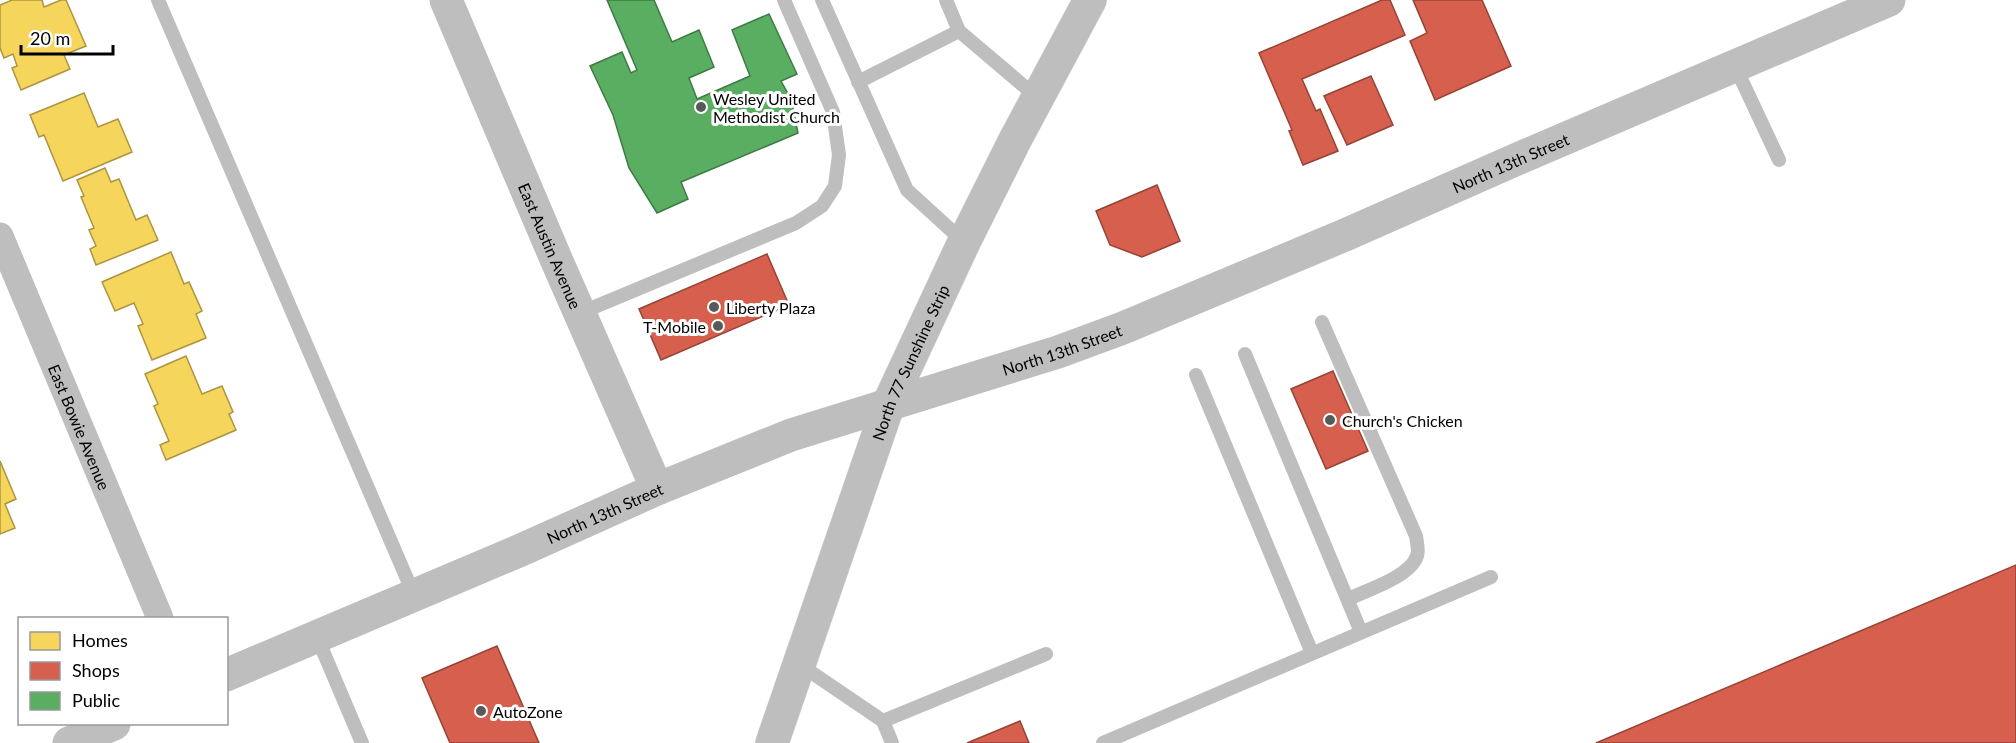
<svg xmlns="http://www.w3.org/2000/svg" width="2016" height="743" font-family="Lato,sans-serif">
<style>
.homes{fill:#f6d55c;stroke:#ac9540;stroke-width:1.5}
.shops{fill:#d6604d;stroke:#964336;stroke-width:1.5}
.public{fill:#5aae61;stroke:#3f7a44;stroke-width:1.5}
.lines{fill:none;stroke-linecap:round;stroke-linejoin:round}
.primary-casing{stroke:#dbdbdb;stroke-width:34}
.service{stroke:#bebebe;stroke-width:14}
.minor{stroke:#bebebe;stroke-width:27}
.tertiary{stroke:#bebebe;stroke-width:33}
.primary{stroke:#bebebe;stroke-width:33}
.poi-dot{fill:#595959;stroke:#fff;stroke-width:2}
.labels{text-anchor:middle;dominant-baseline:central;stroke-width:6;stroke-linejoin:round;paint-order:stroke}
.poi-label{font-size:16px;fill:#000;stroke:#fff;text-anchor:start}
.street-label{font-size:16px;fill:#000;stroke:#fff}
</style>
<rect width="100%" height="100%" fill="#fff"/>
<path class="homes" d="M12 0H42L44 7 61 0H66L86 46 64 55 70 69 21 90 12 68 17 66 13 54 4 58 0 48V5Z
M84 93 98 127 118 119 132 152 63 181 44 135 39 137 30 115Z
M105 168 111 182 119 179 136 220 147 215 158 240 96 265 90 249 96 246 89 230 94 228 81 197 84 196 77 180Z
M171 252 184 284 189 282 202 311 196 314 206 338 152 360 138 326 143 324 134 303 115 311 102 282Z
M186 356 202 394 222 386 233 412 229 414 236 430 166 460 160 445 169 441 154 406 158 404 145 374Z
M0 461 16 499 5 504 15 528 0 534Z"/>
<path class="shops" d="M1382 0H1390L1405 35 1302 79 1316 111 1320 109 1338 151 1303 165 1289 131 1292 130 1259 53Z
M1413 0H1482L1511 66 1435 100 1410 41 1427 33Z
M1371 76 1393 125 1347 145 1324 96Z
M1157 185 1180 241 1142 257 1110 245 1096 211Z
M767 254 789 305 661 360 639 309Z
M1333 371 1368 451 1326 469 1291 389Z
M2016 565V743H1596Z
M497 646 539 743H450L422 678Z
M1020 721 1029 743H967Z"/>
<path class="public" d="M607 0H654L672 42 699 30 714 67 689 78 697 99 750 76 732 30 769 14 797 74 781 81 791 99 798 133 681 182 688 199 657 213 629 168 613 115 590 66 622 52 631 73 637 70Z"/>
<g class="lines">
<defs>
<g id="primary">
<path id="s4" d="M772 743 889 403 964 242 1015 140 1090 0"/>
</g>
</defs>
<use href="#primary" class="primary-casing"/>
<path class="service" d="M158 0 414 595
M822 0 907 190 964 242
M946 0 959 31 1038 98
M1735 66 1779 160
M858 82 959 31
M580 313 796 223 822 206 835 186 839 155 833 112 784 0
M1322 322 1416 536C1417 542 1419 551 1417 556 1410 577 1367 590 1348 599
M1245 354 1361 632
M1196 375 1312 653
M317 637 362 743
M799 664 883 721
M892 743 883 721 1046 654
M1103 743 1491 577"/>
<path class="minor" id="s1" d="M0 236 160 618"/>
<g class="tertiary">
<path id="s2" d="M446 0 556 259 657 489"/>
<path id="s3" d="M226 675 521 550 657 489 791 435 1058 352 1123 328 1345 235 1515 160 1889 0"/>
<path d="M69 743 114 724"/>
</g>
<use href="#primary" class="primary"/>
</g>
<g class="poi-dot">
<circle cx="701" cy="107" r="6"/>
<circle cx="714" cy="307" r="6"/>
<circle cx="718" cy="326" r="6"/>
<circle cx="1330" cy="420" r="6"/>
<circle cx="481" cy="711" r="6"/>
</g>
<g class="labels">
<g class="poi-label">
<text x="713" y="98">Wesley United<tspan x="713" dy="18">Methodist Church</tspan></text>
<text x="726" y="307">Liberty Plaza</text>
<text x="706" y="326" text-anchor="end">T-Mobile</text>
<text x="1342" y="420">Church's Chicken</text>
<text x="493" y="711">AutoZone</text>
</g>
<g class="street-label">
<text stroke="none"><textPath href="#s3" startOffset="1384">North 13th Street</textPath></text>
<text stroke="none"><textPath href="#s2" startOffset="267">East Austin Avenue</textPath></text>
<text stroke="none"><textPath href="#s3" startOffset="898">North 13th Street</textPath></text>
<text stroke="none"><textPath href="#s4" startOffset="405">North 77 Sunshine Strip</textPath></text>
<text stroke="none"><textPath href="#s1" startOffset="207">East Bowie Avenue</textPath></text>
<text stroke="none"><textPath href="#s3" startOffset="412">North 13th Street</textPath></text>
</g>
</g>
<rect x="18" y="617" width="210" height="108" fill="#ffffff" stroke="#999999" stroke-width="1.5"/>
<rect x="30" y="632" width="30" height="18" fill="#f6d55c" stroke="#999999" stroke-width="1.5"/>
<text x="72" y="647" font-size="18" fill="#000000">Homes</text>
<rect x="30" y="662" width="30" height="18" fill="#d6604d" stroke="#999999" stroke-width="1.5"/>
<text x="72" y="677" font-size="18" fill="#000000">Shops</text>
<rect x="30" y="692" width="30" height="18" fill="#5aae61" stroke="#999999" stroke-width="1.5"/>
<text x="72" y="707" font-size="18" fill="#000000">Public</text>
<path d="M21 45v9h92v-9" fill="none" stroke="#000000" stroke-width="3"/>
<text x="30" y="45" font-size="18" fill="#000000" stroke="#ffffff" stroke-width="4.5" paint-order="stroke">20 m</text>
</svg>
